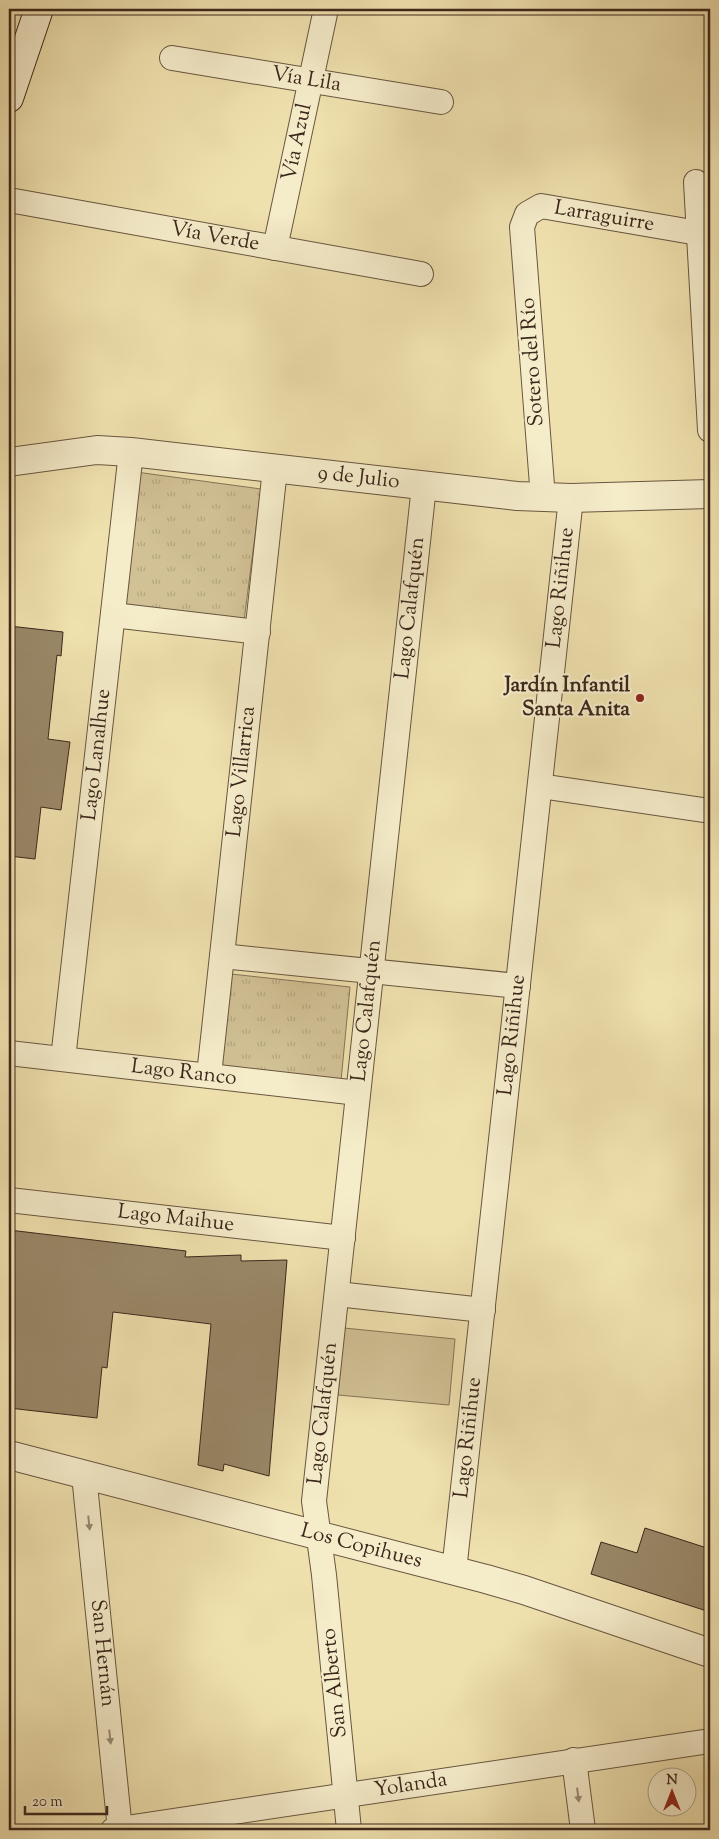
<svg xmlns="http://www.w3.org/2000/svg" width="719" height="1839" font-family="'Sorts Mill Goudy',serif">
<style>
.grass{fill:url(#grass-tufts);stroke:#867458}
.green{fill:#d1c195;stroke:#867458}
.building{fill:#998868;stroke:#3c271c}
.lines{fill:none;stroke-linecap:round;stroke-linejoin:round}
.minor-casing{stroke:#695640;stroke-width:26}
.tertiary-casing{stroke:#695640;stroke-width:30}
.secondary-casing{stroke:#3c271c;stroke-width:30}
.minor{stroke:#f5ecca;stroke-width:24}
.tertiary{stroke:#f5ecca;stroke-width:28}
.secondary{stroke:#f5ecca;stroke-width:28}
.oneway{fill:#988a73}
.poi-dot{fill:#8f2418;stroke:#f5ecca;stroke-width:2}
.labels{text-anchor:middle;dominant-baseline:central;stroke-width:4.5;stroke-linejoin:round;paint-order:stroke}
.street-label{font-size:21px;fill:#3c271c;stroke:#f5ecca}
.poi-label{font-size:21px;font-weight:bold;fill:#3c271c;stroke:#f5ecca;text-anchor:end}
</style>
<defs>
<pattern id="grass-tufts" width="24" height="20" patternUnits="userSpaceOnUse" patternTransform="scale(1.25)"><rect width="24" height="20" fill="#d1c195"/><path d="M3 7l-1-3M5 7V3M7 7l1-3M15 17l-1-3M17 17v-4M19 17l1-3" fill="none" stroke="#b4a680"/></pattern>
</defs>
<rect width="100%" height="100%" fill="#efe1ae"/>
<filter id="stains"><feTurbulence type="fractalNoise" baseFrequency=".004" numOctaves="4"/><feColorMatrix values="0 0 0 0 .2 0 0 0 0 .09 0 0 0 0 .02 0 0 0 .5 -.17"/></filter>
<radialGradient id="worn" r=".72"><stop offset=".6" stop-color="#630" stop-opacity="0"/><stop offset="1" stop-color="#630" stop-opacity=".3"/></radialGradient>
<path class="grass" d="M136 472 261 489 244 621 120 607Z
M231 974 350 987 341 1081 221 1067Z"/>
<path class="green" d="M344 1328 455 1339 449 1405 338 1395Z"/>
<path class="building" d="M9 626 63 632 61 656 57 655 48 739 70 742 67 764 61 810 41 807 35 859 9 856Z
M9 1230 186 1251 185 1257 241 1255V1261L287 1260 269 1476 224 1464 223 1471 198 1465 211 1324 113 1312 107 1368 102 1367 97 1418 9 1408Z
M645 1528 710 1549V1612L591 1574 601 1542 637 1553Z"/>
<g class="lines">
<defs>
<g id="minor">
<path id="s1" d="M172 58 441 102"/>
<path d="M696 182 710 430"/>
<path id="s2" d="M9 200 421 274"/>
<path id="s3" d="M275 248 326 9"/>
<path id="s4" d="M543 498 522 227 527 214 541 206 698 233"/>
<path d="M113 615 258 632"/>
<path d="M540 786 710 811"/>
<path d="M222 956 518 986"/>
<path id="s5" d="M9 1053 358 1093"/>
<path id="s6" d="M63 1059 131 452"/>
<path id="s7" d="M209 1075 275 469"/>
<path id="s8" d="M9 1200 343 1238"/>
<path d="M337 1294 483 1310"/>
<path id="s9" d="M84 1475 120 1830"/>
<path id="s10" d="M454 1571 571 498"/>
<path d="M574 1760 583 1830"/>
<path id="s11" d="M113 1830 710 1741"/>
<path id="s12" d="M349 1830 324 1575 314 1501 424 486"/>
</g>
<g id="tertiary">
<path id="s13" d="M9 462 97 450 131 452 517 496 571 498 710 494"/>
<path id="s14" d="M9 1455 486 1579 524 1590 710 1653"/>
</g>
<path id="secondary" d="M9 98 39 9"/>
</defs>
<use href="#minor" class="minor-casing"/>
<use href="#tertiary" class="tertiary-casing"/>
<use href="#secondary" class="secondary-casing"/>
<use href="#minor" class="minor"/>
<use href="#tertiary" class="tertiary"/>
<use href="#secondary" class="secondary"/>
</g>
<defs><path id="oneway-solid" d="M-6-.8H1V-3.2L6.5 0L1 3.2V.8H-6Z" transform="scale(1.25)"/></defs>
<g class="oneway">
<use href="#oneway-solid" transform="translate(89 1523) rotate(84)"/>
<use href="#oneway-solid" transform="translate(110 1737) rotate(84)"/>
<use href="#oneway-solid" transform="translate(578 1795) rotate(83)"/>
</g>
<circle class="poi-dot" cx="640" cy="698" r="5"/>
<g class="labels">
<g class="street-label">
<text stroke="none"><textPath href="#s1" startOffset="136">Vía Lila</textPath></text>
<text stroke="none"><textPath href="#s3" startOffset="108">Vía Azul</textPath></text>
<text stroke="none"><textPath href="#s4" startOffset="366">Larraguirre</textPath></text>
<text stroke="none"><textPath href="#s2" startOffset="209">Vía Verde</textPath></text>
<text transform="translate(533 362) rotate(-94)">Sotero del Río</text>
<text stroke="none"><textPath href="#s13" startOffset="352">9 de Julio</textPath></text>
<text stroke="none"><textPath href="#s10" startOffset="989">Lago Riñihue</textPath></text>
<text stroke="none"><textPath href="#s12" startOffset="1229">Lago Calafquén</textPath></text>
<text stroke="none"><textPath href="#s6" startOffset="306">Lago Lanalhue</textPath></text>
<text stroke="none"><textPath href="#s7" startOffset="305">Lago Villarrica</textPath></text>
<text stroke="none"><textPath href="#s12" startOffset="824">Lago Calafquén</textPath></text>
<text stroke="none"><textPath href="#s10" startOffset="539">Lago Riñihue</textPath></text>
<text stroke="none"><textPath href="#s5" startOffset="176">Lago Ranco</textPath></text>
<text stroke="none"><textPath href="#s8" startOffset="168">Lago Maihue</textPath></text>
<text stroke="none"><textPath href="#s12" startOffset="419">Lago Calafquén</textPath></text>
<text stroke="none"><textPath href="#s10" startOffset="134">Lago Riñihue</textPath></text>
<text stroke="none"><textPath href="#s14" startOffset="364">Los Copihues</textPath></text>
<text stroke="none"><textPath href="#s9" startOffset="179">San Hernán</textPath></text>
<text transform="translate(335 1683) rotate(-96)">San Alberto</text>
<text stroke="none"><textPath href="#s11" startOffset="301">Yolanda</textPath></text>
</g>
<g class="poi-label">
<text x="630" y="686">Jardín Infantil<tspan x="630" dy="24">Santa Anita</tspan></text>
</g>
</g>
<rect width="719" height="1839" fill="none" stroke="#efe1ae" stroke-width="30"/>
<rect x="10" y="10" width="699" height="1819" fill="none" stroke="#3c271c" stroke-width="2.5"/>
<rect x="15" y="15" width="689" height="1809" fill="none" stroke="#3c271c"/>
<g transform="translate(672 1792)"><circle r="24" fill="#f5ecca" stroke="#ab9d84"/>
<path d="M0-4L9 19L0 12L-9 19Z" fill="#8f2418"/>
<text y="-8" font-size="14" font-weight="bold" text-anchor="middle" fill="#3c271c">N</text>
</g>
<path d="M25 1806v8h82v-8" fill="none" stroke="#3c271c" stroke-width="2.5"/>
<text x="32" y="1806" font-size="15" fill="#3c271c" stroke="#f5ecca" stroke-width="4" paint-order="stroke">20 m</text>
<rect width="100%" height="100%" filter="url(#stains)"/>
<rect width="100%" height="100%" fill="url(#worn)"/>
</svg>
